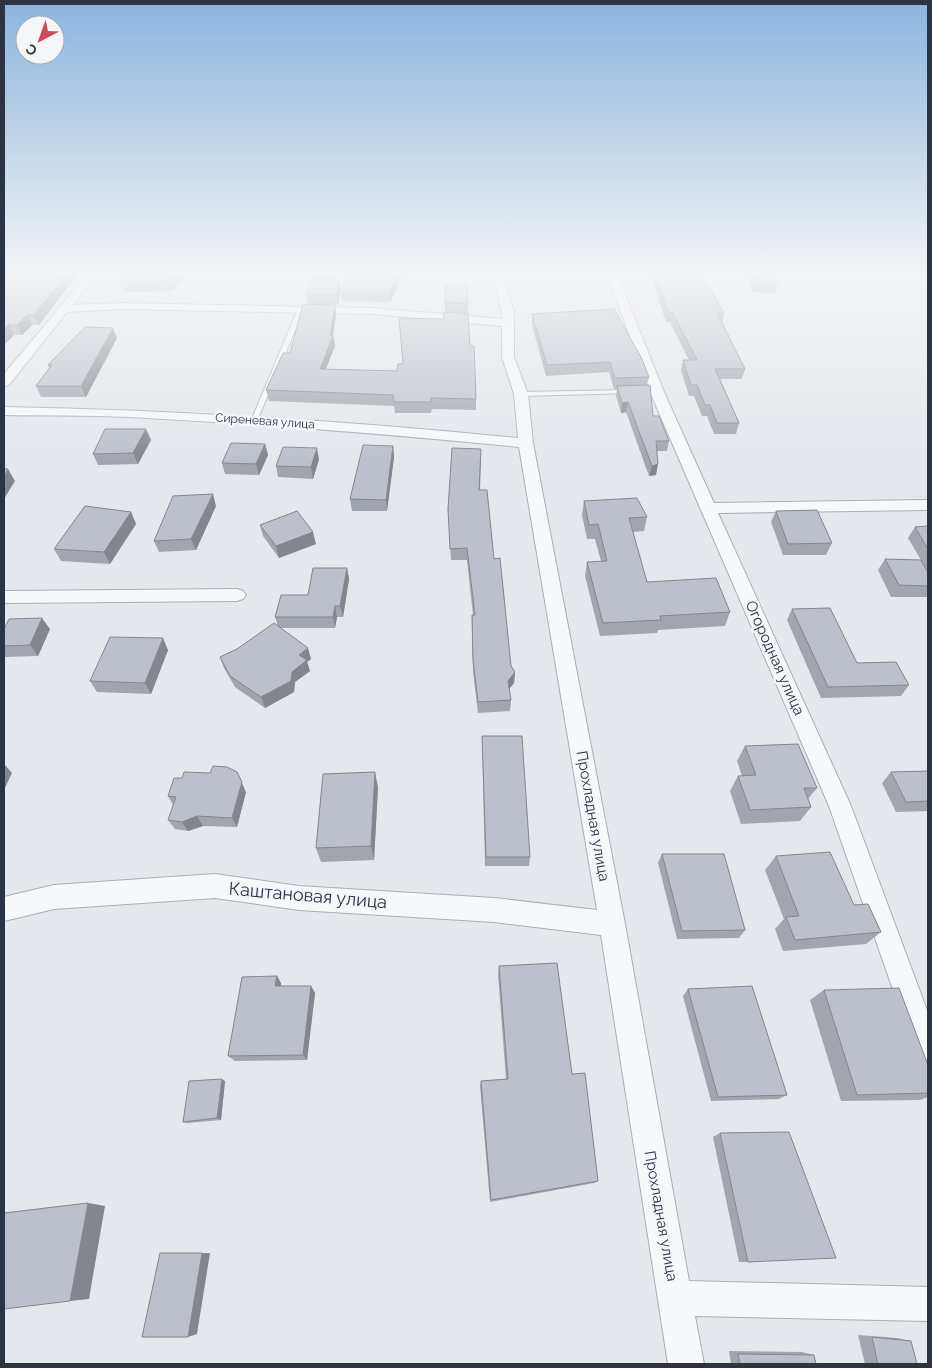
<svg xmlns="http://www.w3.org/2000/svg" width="932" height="1368" font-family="Raleway,sans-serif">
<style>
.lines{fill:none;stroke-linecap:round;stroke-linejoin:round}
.service-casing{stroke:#a9aeb7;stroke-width:2}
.minor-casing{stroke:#a9aeb7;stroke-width:2}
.service{fill:#f7f8fa;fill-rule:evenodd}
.minor{fill:#f7f8fa;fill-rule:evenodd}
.wall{fill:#a1a5ae}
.shaded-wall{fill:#83868d}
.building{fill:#bbc0ca;stroke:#83868d}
.labels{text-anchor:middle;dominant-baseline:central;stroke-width:5;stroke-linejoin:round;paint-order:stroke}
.far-street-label{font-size:12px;fill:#2b3445;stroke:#f4f6f9}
.street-label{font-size:15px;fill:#2b3445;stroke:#f4f6f9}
.near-street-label{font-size:18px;fill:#2b3445;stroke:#f4f6f9}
</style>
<rect width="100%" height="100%" fill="#e4e7ec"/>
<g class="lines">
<defs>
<path id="service" d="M301 307 304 309 257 421 252 422 251 421 298 309Z
M630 390 632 391V393L521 396 518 394 521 392Z"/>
<path id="minor" d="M90 271H100L73 305 121 303 373 308 502 319V312L491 271H501L514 312V357L528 394 533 443 625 924 689 1281 928 1287V1321L695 1316 704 1364H668L601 935 494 922 299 910 215 898 54 909 4 921V897L54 885 215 874 299 886 494 898 597 910 519 447C389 434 260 424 129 417 87 415 45 416 4 415V407C176 410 347 421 518 438L514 394 502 357V326L373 314 121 309 67 312 9 385 4 386V374Z
M606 271H616L664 392 714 503 928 500V510L718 513 851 806 928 1013V1064L918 1060 914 1050 829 806 650 392Z
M786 271 928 278V284L838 280 791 274Z
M237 589 243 591 246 595 243 599 237 601 4 603V591Z"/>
</defs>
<use href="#service" class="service-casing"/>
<use href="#minor" class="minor-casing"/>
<use href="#service" class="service"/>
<use href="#minor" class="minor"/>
</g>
<path class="wall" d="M4 271H80L39 325H32L22 335H14L4 345Z
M128 271H190L172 291 124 292 120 282Z
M350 271H405L390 302 342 301 341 292Z
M652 271H700L724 314 722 323 745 369 742 379H720L739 423 736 434H714L707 416H702L694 396H689L681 370 683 360H689L670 322H666L651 276Z
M747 271H775L779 283 775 293 751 292Z
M834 271H843V272Z
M341 289 338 305H335L336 315 333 336 335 346 326 369 397 371 443 319 445 312V302L468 304 470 346 476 399V410L432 409 431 413H395L394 406 269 401 266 390 290 353 308 304 306 295Z
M532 314 649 377 647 385 653 416 669 441 667 451H657L656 475 649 476 626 412 621 413 616 396 617 389H614L609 372 546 376 532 325Z
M117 338 86 397H41L36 386 49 368 48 365Z
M151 440 138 464 98 465 93 454Z
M265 444 268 455 259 475 225 474 222 463Z
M393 446 394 457 387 511H352L350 499Z
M319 459 313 479 278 477 276 466Z
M481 460 480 490 494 559 511 666 515 672 514 683 509 689 511 700 510 711 478 713 473 671 472 626 473 615 467 560H451L449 521Z
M584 501 647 517 644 531 633 532 647 582 730 612 725 626 658 630 657 633 600 636 585 576 587 562 601 561 595 539H587L582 515Z
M216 506 196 550 159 552 154 541Z
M776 511 832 543 826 555H783L771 522Z
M131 512 136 524 110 564 61 561 54 549Z
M260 525 316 544 279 558 263 536Z
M928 526V569H926L928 573V597H891L878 570 885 559 921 560 908 538 915 527Z
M347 568 349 579 343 617H337L335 628H281L311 659 307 662 310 671 295 682 294 692 265 708 235 687 224 668 220 657 237 649 278 626 275 617Z
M792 609 857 663 909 685 901 696 821 698 787 620Z
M4 629H50L38 656 4 657Z
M168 650 151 694 97 692 90 681Z
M482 736 530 857 529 866H485Z
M745 746 817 788 808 799 811 807 800 821 741 824 730 791 738 776H742L737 761Z
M928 771V811L896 812 882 783 891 772Z
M378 787 374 860 321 862 316 848Z
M246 792 237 827 203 826 188 831 175 829 168 820 173 805 168 796Z
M662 854 745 930 739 938 677 939 658 863Z
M776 856 854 905 881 932 866 944 783 951 775 929 784 919 765 870Z
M499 966 572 1074 598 1181 594 1183 490 1202 480 1086 481 1081 506 1079 498 974Z
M281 983V986H311L315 993 307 1060 235 1061 228 1056Z
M688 989 787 1095 779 1099 711 1101 683 996Z
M824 990 928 1065V1097L920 1100 841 1101 810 1000Z
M225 1081 221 1120 187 1123 183 1122Z
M720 1133 748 1262H739L713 1137Z
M858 1335 897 1338 911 1341 917 1364H865Z
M729 1351 802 1352 814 1355 816 1364H731Z"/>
<path class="shaded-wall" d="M69 271H80L39 325 34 315Z
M178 271H190L172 291 169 281Z
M400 271H405L390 302 389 293Z
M339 279 341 289 338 305 337 295Z
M335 305 336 315 333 336 335 346 321 380 320 369 330 336Z
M27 315 32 325 22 335 17 325Z
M9 324 14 335 4 345V329Z
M113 328 117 338 86 397 81 386Z
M628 402 626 412 621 413 622 403Z
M146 429 151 440 138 464 133 453Z
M265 444 268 455 259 475 256 464Z
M393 446 394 457 387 511 386 500Z
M317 448 319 459 313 479 311 467Z
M658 464 656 475 649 476 652 466Z
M8 469 15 481 4 499V477Z
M213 494 216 506 196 550 191 539Z
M131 512 136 524 110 564 104 552Z
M313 532 316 544 279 558 276 546Z
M347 568 349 579 343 617 340 606Z
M335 606 337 617 335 628 333 617Z
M42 618 50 629 38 656 30 645Z
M163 638 168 650 151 694 145 683Z
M308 648 311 659 307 662 310 671 295 682 294 692 265 708 261 697 292 672 299 655Z
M515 672 514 683 507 692 508 681Z
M4 764 12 773 4 790Z
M237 772 246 792 237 827 232 818Z
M375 772 378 787 374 860 371 846Z
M197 816 203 826 188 831 182 822Z
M277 976 281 983 280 993 275 986Z
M311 986 315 993 307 1060 303 1055Z
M222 1079 225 1081 221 1120 217 1118Z
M88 1203 105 1206 89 1299 70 1301Z
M202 1253H210L197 1334 188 1337Z"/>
<path class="building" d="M4 271H69L34 315H27L17 325 9 324 4 329Z
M128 271H178L169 281 120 282Z
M350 271H400L389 293 341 292Z
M654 271H700L724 314 717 313 745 369H715L739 423H717L710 405H705L697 385H691L683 360H697L672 312H668Z
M752 271H775L779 283 754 281Z
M311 277 339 279 337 295H306Z
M446 285 467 286 468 304 445 302Z
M303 304 335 305 330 336H333L320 369 397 371 398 364H403L399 318 443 319 444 312 468 314 470 346H474L476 399 431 398V402H394L393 395 266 390 283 353H290Z
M614 309 642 359 649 377 615 378 610 362 547 365 532 314Z
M85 327 113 328 81 386H36L52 365H48Z
M650 385 653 416H659L669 441H656L658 464 652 466 628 402 622 403 617 386Z
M105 429H146L133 453 93 454Z
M231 443 265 444 256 464 222 463Z
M363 445 393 446 386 500 350 499Z
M283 447 317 448 311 467 276 466Z
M452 448 481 449 479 490H487L494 559 500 558 511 666 515 672 508 681 511 700 478 702 473 660 472 615H475L467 548 450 549 448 509Z
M4 469H8L4 477Z
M213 494 191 539 154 541 173 496Z
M637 498 647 517 629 518 647 582 716 578 730 612 660 616 661 620 603 623 587 562 607 561 598 524 589 525 584 501Z
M85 506 131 512 104 552 54 549Z
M817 510 832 543 788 544 776 511Z
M297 511 313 532 276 546 260 525Z
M928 526V549L915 527Z
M885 559 921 560 928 573V586L899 585Z
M313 568H347L340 606H335L333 617H275L281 595H308Z
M830 608 857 663 896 662 909 685 828 687 792 609Z
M42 618 30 645 4 646V629L9 619Z
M274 623 308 648 299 655 307 660 292 672 291 681 261 697 230 676 220 657 237 649Z
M110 637 163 638 145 683 90 681Z
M482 736H522L530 857H486Z
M798 744 817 788H804L811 807 750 810 738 776 756 775 745 746Z
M213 766 227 767 237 772 242 782 232 818 197 816 182 822 168 820 176 797 168 796 174 778H182L184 772 210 773Z
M928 771V801L906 802 891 772Z
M375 772 371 846 316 848 323 774Z
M830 852 854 905 868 904 881 932 795 940 786 917 799 916 776 856Z
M662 854H724L745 930 682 931Z
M557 963 572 1074 585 1073 598 1181 491 1200 481 1081 508 1079 499 966Z
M277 976 275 986H311L303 1055 228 1056 242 977Z
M752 986 787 1095 718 1097 688 989Z
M899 988 928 1065V1093L857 1095 824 990Z
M222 1079 217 1118 183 1122 189 1081Z
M789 1132 836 1258 748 1262 720 1133Z
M88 1203 70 1301 4 1309V1213Z
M160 1253H202L188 1337H142Z
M872 1337 911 1341 917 1364H878Z
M738 1354 814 1355 816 1364H740Z"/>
<linearGradient id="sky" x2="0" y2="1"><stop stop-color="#8bb4dd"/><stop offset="0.59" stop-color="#f3f4f6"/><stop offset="1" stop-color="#f3f4f6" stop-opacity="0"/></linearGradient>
<rect width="932" height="462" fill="url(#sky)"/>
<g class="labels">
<g class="far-street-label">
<text transform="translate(265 421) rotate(4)">Сиреневая улица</text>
</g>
<g class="street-label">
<text transform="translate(775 658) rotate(66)">Огородная улица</text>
<text transform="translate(593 816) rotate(80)">Прохладная улица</text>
<text transform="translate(661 1216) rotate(80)">Прохладная улица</text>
</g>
<g class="near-street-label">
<text transform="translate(308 895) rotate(5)">Каштановая улица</text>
</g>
</g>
<rect width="932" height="1368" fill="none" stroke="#2b3445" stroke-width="10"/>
<g transform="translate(40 40) rotate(221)"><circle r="24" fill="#f4f6f9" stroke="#a4a8b1"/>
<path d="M0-4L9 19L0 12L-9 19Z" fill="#d1495b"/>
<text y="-8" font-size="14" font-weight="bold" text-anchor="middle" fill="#2b3445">С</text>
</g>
</svg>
